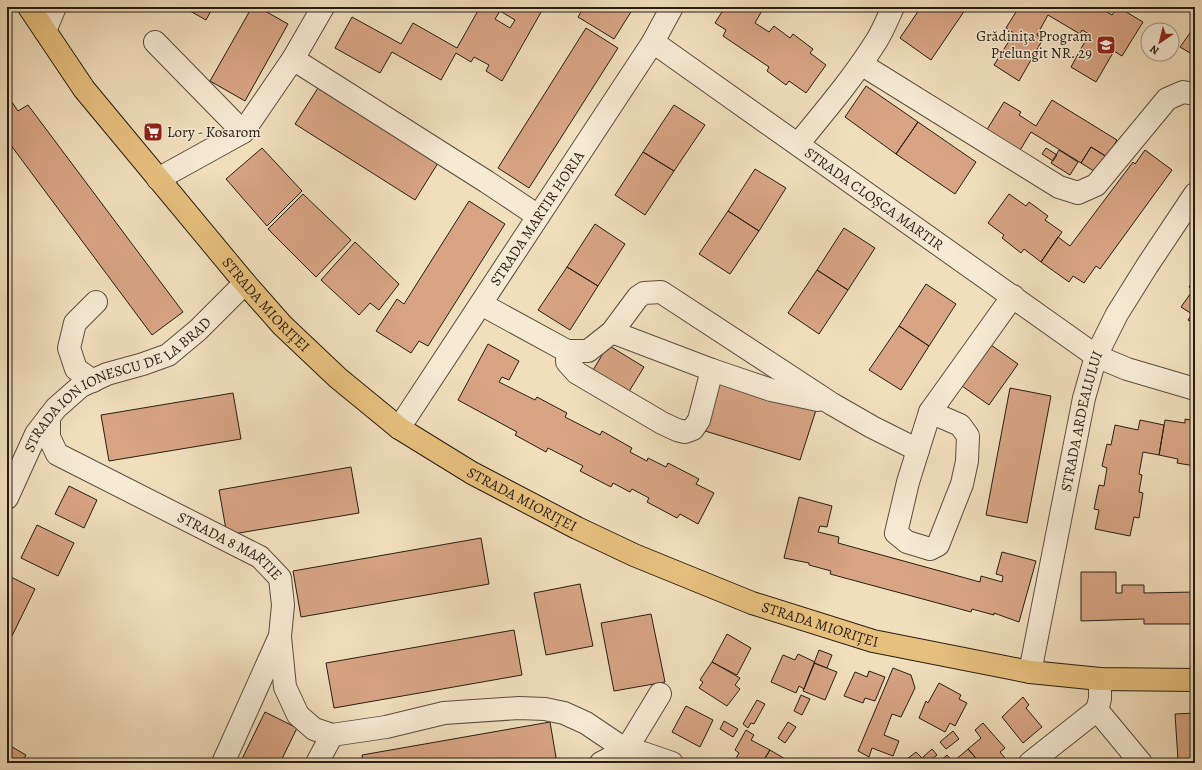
<svg xmlns="http://www.w3.org/2000/svg" width="1202" height="770" font-family="Alegreya,serif">
<style>
.building{fill:#d8a484;stroke:#261d12;fill-rule:evenodd}
.lines{fill:none;stroke-linecap:round;stroke-linejoin:round}
.minor-casing{stroke:#594e3c;stroke-width:24}
.major-casing{stroke:#261d12;stroke-width:24}
.minor{stroke:#f6ead3;stroke-width:22}
.major{stroke:#e8c07e;stroke-width:22}
.labels{text-anchor:middle;dominant-baseline:central;stroke-width:3;stroke-linejoin:round;paint-order:stroke}
.poi-label{font-size:15px;fill:#261d12;stroke:#f6ead3;text-anchor:end}
.street-label{font-size:15px;fill:#261d12;stroke:#f6ead3}
</style>
<rect width="100%" height="100%" fill="#f1dfbc"/>
<filter id="stains"><feTurbulence type="fractalNoise" baseFrequency=".005" numOctaves="4"/><feColorMatrix values="0 0 0 0 .2 0 0 0 0 .09 0 0 0 0 .02 0 0 0 .5 -.17"/></filter>
<radialGradient id="worn" r=".72"><stop offset=".6" stop-color="#630" stop-opacity="0"/><stop offset="1" stop-color="#630" stop-opacity=".3"/></radialGradient>
<path class="building" d="M183 7H213L206 20Z
M252 7H258L288 24 245 101 210 81Z
M480 7H544L502 81 486 71 489 65 474 57 471 62 456 53 441 80 392 52 380 73 335 48 352 17 401 44 413 23 457 48ZM500 11 515 20 510 28 495 19Z
M584 7H634L614 39 578 17Z
M725 7H764L755 23 769 32 774 26 790 38 793 34 813 49 810 53 826 65 806 93 789 81 786 85 767 71 769 67 723 36 726 30 715 23Z
M921 7H967L931 60 900 38Z
M1019 7H1099L1112 15 1118 7 1143 22 1122 56 1114 51 1096 82 1071 67 1089 34 1082 30 1080 34 1048 15 1037 35 1043 39 1019 81 994 65 1014 33 1006 28Z
M1195 26V56L1180 47Z
M586 28 618 48 529 188 498 168Z
M866 86 918 122 896 154 845 117Z
M318 88 438 163 415 200 295 124Z
M7 95 18 111 28 105 183 312 152 335 7 140Z
M1052 100 1117 140 1107 157 1091 147 1081 163 1031 132 1016 157 983 136 1004 102 1021 112 1019 115 1036 126Z
M674 105 705 125 674 171 643 152Z
M918 122 976 162 955 194 896 154Z
M1091 147 1107 157 1097 173 1081 163Z
M262 148 302 191 267 226 226 179Z
M1046 148 1057 155 1053 161 1042 154Z
M1059 150 1078 162 1070 175 1051 163Z
M1145 150 1172 170 1100 269 1096 266 1084 283 1073 276 1069 282 1041 262 1058 237 1070 246 1133 162 1135 164Z
M643 152 674 171 645 215 615 195Z
M755 169 786 188 759 231 728 211Z
M303 194 351 240 316 277 268 229Z
M1009 194 1026 206 1029 202 1048 216 1045 220 1062 232 1041 262 1024 249 1021 253 1002 238 1004 235 988 223Z
M469 201 505 224 428 346 419 341 411 353 376 331 397 299 404 304Z
M728 211 759 231 730 274 699 254Z
M595 224 625 244 598 286 567 267Z
M844 228 875 248 848 290 817 270Z
M355 242 399 284 379 310 370 303 359 315 321 280Z
M567 267 598 286 570 330 538 310Z
M817 270 848 290 819 334 788 313Z
M1195 278V324L1188 320 1192 314 1181 307 1193 290 1189 287Z
M926 284 956 304 929 346 899 326Z
M899 326 929 346 901 390 869 370Z
M488 344 519 361 509 380 502 377 499 382 535 400 537 397 567 413 565 417 600 435 602 431 632 448 630 452 647 461 648 458 666 467 668 463 699 479 696 484 714 493 698 524 680 514 677 518 647 502 649 498 632 489 630 492 613 483 611 487 580 471 583 466 548 448 546 452 515 435 517 432 458 400Z
M608 345 644 367 625 398 589 377Z
M991 345 1018 364 989 405 962 386Z
M720 381 816 410 800 460 705 431Z
M1010 388 1051 396 1027 523 986 515Z
M233 393 241 439 109 461 101 415Z
M1185 419 1195 421V466L1177 463 1178 459 1159 455 1165 420 1185 423Z
M1140 420 1164 425 1159 455 1143 452 1139 474 1142 475 1139 492 1143 493 1139 518 1134 517 1130 536 1095 529 1099 510 1094 509 1099 485 1104 486 1107 468 1102 466 1107 444 1111 445 1115 425 1138 430Z
M351 467 359 513 227 535 219 490Z
M69 486 97 500 84 528 55 514Z
M799 497 832 506 827 527 820 526 818 532 839 537 838 543 980 582 981 576 1002 582 1003 576 996 574 1002 552 1036 561 1019 622 994 613V615L972 609 971 612 830 574 831 571 809 565V563L784 558Z
M37 525 74 543 58 576 21 558Z
M481 538 489 584 301 617 293 571Z
M1081 572H1116V593H1122V585H1144V593L1195 592V624H1144V619L1081 621Z
M7 575 35 589 12 636 7 634Z
M580 584 593 646 546 655 534 593Z
M651 614 665 682 614 691 601 623Z
M514 630 522 675 334 708 326 663Z
M727 634 751 648 737 675 712 662Z
M819 650 832 655 827 668 814 663Z
M798 654 815 662 804 689 799 686 796 693 771 682 783 655 795 660Z
M712 662 740 678 735 685 740 689 727 706 699 688 703 682 700 680Z
M814 663 837 672 825 700 803 691Z
M893 668 911 675 915 688 901 717 892 714 884 735 899 741 893 756 872 748 869 757 858 751Z
M869 671 885 677 875 701 865 698 863 703 844 696 855 672 867 677Z
M939 683 961 695 959 699 967 703 955 726 950 723 945 732 919 718 926 701 928 703Z
M801 695 810 699 802 715 794 711Z
M1023 697 1029 705 1026 708 1042 727 1023 743 1002 717Z
M757 700 765 704 754 724 751 723 748 728 743 724Z
M686 706 713 720 700 747 672 732Z
M265 712 297 728 280 763H240Z
M1195 713V759L1178 760 1175 714Z
M724 721 738 729 733 737 720 729Z
M550 722 557 763H363L362 755Z
M788 722 796 727 785 743 778 738Z
M983 723 1005 748 1000 752 1005 758 1000 763H980L968 749 981 738 975 730Z
M746 730 754 735 751 740 770 750 762 763H733L739 753 735 750Z
M953 731 959 739 946 749 940 742Z
M7 744 26 755 21 763H7Z
M932 749 937 755 927 763 923 757Z
M968 749 980 763H941L940 761 947 755 953 762Z
M770 750 792 763H762Z
M916 752 927 763H911L907 759Z"/>
<g class="lines">
<defs>
<g id="minor">
<path d="M45 31 55 7"/>
<path d="M155 42 243 132"/>
<path id="s1" d="M653 42 1096 356 1127 369 1195 389"/>
<path d="M293 59 487 182 538 216"/>
<path d="M861 64 1059 187 1078 193 1096 185 1167 99 1183 92 1195 94"/>
<path d="M798 144C825 111 854 77 877 40 883 30 888 18 893 7"/>
<path d="M158 179 243 132 293 59 323 7"/>
<path d="M481 304 567 351H588L612 332 638 297 644 293 661 292 832 404 872 427 918 450 930 412 1013 296"/>
<path d="M612 332 712 370 771 390 818 400"/>
<path d="M567 351V362L577 373 662 423 677 430 685 432 693 429 699 420 712 370"/>
<path d="M93 381 76 369 69 348 75 323 96 302"/>
<path id="s2" d="M49 417V437L57 454 260 557 280 578 283 605 280 636 223 763"/>
<path id="s3" d="M399 428 653 42 672 7"/>
<path d="M918 450 908 482 896 533 907 542 930 549 938 545 962 484 967 461 968 436 960 425 930 412"/>
<path id="s4" d="M7 498 36 434 56 408 81 386 107 374 143 364 168 355 198 330 245 283"/>
<path d="M280 637 285 687 298 715 314 729 332 735 386 727 444 713 519 708 545 709 564 713 586 723 626 750"/>
<path id="s5" d="M1030 672 1084 398 1096 356 1117 314 1147 266 1195 194"/>
<path d="M1097 710 1141 763"/>
<path d="M626 750 660 694"/>
<path d="M317 763 332 735"/>
<path d="M601 763 626 750 643 753 672 763"/>
<path d="M1030 763 1097 710 1100 699V679"/>
</g>
<g id="major">
<path id="s6" d="M29 7 84 89 245 283 282 325 338 378 399 428 472 473 577 528 634 555 752 603 873 641 1030 672 1100 679 1195 680"/>
</g>
</defs>
<use href="#minor" class="minor-casing"/>
<use href="#major" class="major-casing"/>
<use href="#minor" class="minor"/>
<use href="#major" class="major"/>
</g>
<defs>
<symbol id="school-square" viewBox="-11 -11 22 22"><rect x="-9" y="-9" width="18" height="18" rx="4" fill="#8f2418" stroke="#f6ead3"/><path d="M0-5L7-2L0 1L-7-2ZM-4 1L0 2.5L4 1V4Q0 6-4 4Z" fill="#fff"/></symbol>
<symbol id="supermarket-square" viewBox="-11 -11 22 22"><rect x="-9" y="-9" width="18" height="18" rx="4" fill="#8f2418" stroke="#f6ead3"/><path d="M-6-5.5h2.5l.6 2H6L4.5 2H-2.5L-4.4-4H-6ZM-1.5 3.2a1.3 1.3 0 1 0 .1 0ZM3 3.2a1.3 1.3 0 1 0 .1 0Z" fill="#fff"/></symbol>
</defs>
<g fill-rule="evenodd">
<use href="#school-square" x="1095" y="34" width="22" height="22"/>
<use href="#supermarket-square" x="142" y="121" width="22" height="22"/>
</g>
<g class="labels">
<g class="poi-label">
<text x="1092" y="36">Grădiniţa Program<tspan x="1092" dy="17">Prelungit NR. 29</tspan></text>
<text x="167" y="132" text-anchor="start">Lory - Kosarom</text>
</g>
<g class="street-label">
<text stroke="none"><textPath href="#s1" startOffset="271">STRADA CLOȘCA MARTIR</textPath></text>
<text stroke="none"><textPath href="#s3" startOffset="251">STRADA MARTIR HORIA</textPath></text>
<text stroke="none"><textPath href="#s6" startOffset="381">STRADA MIORIȚEI</textPath></text>
<text stroke="none"><textPath href="#s4" startOffset="167">STRADA ION IONESCU DE LA BRAD</textPath></text>
<text stroke="none"><textPath href="#s5" startOffset="256">STRADA ARDEALULUI</textPath></text>
<text stroke="none"><textPath href="#s6" startOffset="705">STRADA MIORIȚEI</textPath></text>
<text stroke="none"><textPath href="#s2" startOffset="235">STRADA 8 MARTIE</textPath></text>
<text stroke="none"><textPath href="#s6" startOffset="1029">STRADA MIORIȚEI</textPath></text>
</g>
</g>
<rect width="1202" height="770" fill="none" stroke="#f1dfbc" stroke-width="24"/>
<rect x="8" y="8" width="1186" height="754" fill="none" stroke="#261d12" stroke-width="2"/>
<rect x="12" y="12" width="1178" height="746" fill="none" stroke="#261d12"/>
<g transform="translate(1160 42) rotate(215)"><circle r="19" fill="#f6ead3" stroke="#a39886"/>
<path d="M0-3L7 15L0 10L-7 15Z" fill="#8f2418"/>
<text y="-6" font-size="11" font-weight="bold" text-anchor="middle" fill="#261d12">N</text>
</g>
<rect width="100%" height="100%" filter="url(#stains)"/>
<rect width="100%" height="100%" fill="url(#worn)"/>
</svg>
